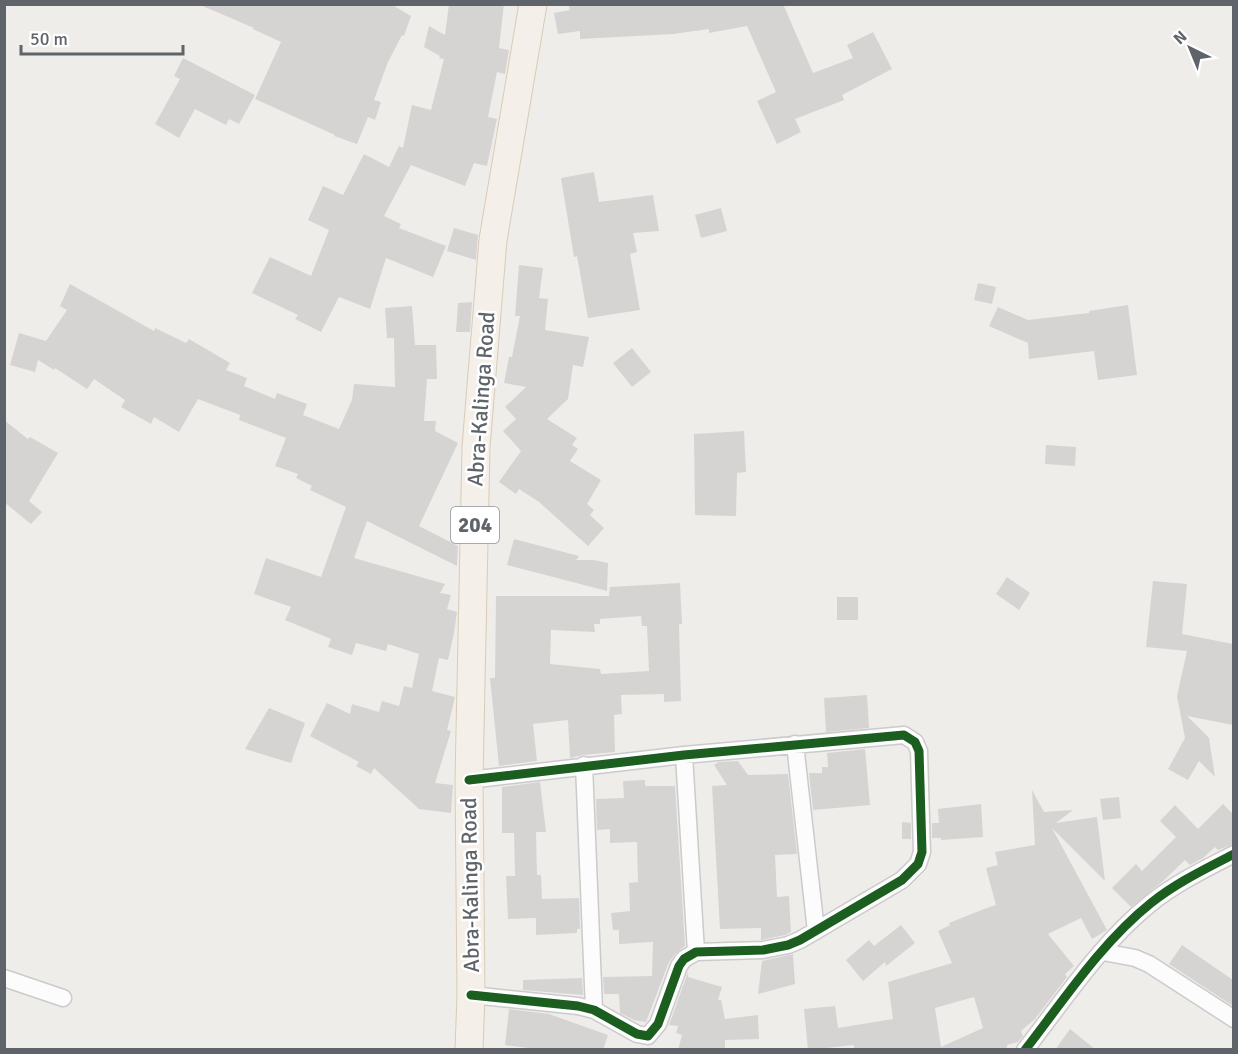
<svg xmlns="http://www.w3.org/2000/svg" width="1238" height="1054" font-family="Signika,sans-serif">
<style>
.building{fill:#d6d4d3;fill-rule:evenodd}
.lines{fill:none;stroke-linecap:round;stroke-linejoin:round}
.minor-casing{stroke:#cbcbcb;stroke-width:19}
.primary-casing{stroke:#d9cbb5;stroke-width:29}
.minor{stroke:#fdfcfc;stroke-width:16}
.primary{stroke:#f4f0e9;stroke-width:27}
.cycleway-casing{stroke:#fff;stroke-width:13}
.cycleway{stroke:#1b5e20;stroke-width:9}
.labels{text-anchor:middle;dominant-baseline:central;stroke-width:5;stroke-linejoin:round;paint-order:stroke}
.shield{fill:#fff;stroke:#8e9296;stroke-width:1.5}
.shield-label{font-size:21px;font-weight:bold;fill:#5e6469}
.street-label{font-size:22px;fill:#5e6469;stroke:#fff}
</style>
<rect width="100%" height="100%" fill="#efedea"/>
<path class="building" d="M198 4H391L411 16 404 36 402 35 388 62 374 100 381 102 375 120 368 117 357 144 334 136 335 135 255 99 281 42 253 29 254 28Z
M449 4H504L499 48 509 50 505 74 497 72 488 117 497 119 487 166 474 163 465 186 411 165 384 216 401 224 399 228 446 246 433 277 386 258 370 309 339 297 321 332 295 319 298 315 252 293 270 257 311 276 329 230 308 220 323 186 343 195 364 154 389 167 399 146 403 148 412 105 431 110 444 59 439 58 440 56 424 47 429 26 445 35Z
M568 4H783L813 73 853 58 847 45 873 32 892 69 842 95 844 100 795 119 801 132 777 144 757 101 776 92 747 26 709 33V29L673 34 580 39V31L558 34 554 13 570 10Z
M183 58 255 95 239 124 229 119 226 125 195 109 179 138 155 124 180 79 174 76Z
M594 172 599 202 653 195 659 231 633 233 637 252 630 254 640 310 588 318 577 256 574 257 561 178Z
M721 208 727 231 701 238 695 215Z
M454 228 478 235 476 260 447 251Z
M519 265 543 268 539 298 548 299 545 330 589 337 583 367 573 365 568 399 547 419 577 438 572 445 578 449 570 461 601 480 587 504 594 510 590 515 604 528 588 546 539 502 519 489 516 494 499 482 521 451 503 431 516 419 505 407 526 387 504 383 509 357H512L520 316H515Z
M978 283 996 287 992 304 974 300Z
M70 284 154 331 155 328 186 343 189 339 230 363 226 370 247 378 244 386 275 399 277 393 307 404 303 415 339 429 352 400 354 384 395 387 394 338H387L385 308 412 306 415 345H436L437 379H427L424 421H436L435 431 458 443 419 526 458 546 457 566 367 521 354 558 445 584 440 593 451 595 447 609 457 612 454 633 448 660 439 658 432 691 455 697 447 730 451 731 435 783 453 785 451 813 419 809 374 768 371 774 356 766 359 762 310 736 327 703 350 714 352 704 379 712 382 701 399 706 404 686 412 688 419 654 388 644 386 651 356 643 352 655 328 647 331 639 285 620 291 607 254 594 266 558 321 577 346 507 310 490 312 486 296 478 298 474 275 466 286 438 239 420 240 415 198 399 179 432 154 417 151 424 121 407 125 400 94 379 87 389 55 368 54 370 38 360 35 372 10 365 19 333 46 341 67 310 60 306Z
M472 302 470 332H456L458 303Z
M1128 305 1137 375 1098 380 1094 351 1029 359 1028 343 989 326 998 307 1028 320 1089 313V311Z
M632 348 651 372 632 387 613 363Z
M4 420 28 439 30 437 58 453 29 501 42 512 31 524 4 502Z
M744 431 746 472 737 473 736 516 695 515 694 434Z
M1046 445 1076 447 1075 466 1045 464Z
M514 539 579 556 576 560H594L608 563 607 591 507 565Z
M1007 577 1030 593 1019 610 996 594Z
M1153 581 1187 584 1182 634 1233 644V725L1187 716 1209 738 1215 777 1199 761 1188 780 1168 769 1185 738 1177 696 1187 651 1146 647Z
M680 583 682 624H679L681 701 664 702V694L621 695 622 714 614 715 615 752 583 755 570 758 568 720 533 724 537 761 499 766 490 678H495L496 596H609L610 587ZM641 616 642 626H647L649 671 601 674 600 669 550 664 551 630 595 632 594 624H600V619Z
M837 597H858V620H837Z
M867 695 869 728 826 732 824 698Z
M269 708 305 723 291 763 245 749Z
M865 749 870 805 813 810 809 773H822V767H828L827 753Z
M738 761 748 775 788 774 797 854 775 855 777 897 789 896 791 932 785 935 761 940V928L720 929 712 786 727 785 714 765 719 762Z
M645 780V786H675L685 946 676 953 669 962 646 1022 634 1020 620 1013 619 994H604L603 977 652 976 653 942 619 944V930H613L611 913 630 911 629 883 638 882 637 842 610 843V829L597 830 596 799 624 798 623 781Z
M540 782 546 832H536L537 875H541L542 899 579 898 580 929H577V933L536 935V918L508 919 506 876H515L514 833H502V787Z
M1032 790 1044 812 1073 810 1056 823 1097 817 1105 881 1052 828 1107 930 1092 939 1081 918 1048 934 1074 966 1065 974 1067 977 1035 1019 1021 1031 1023 1036 1018 1042 1007 1045V1050H854V1045L808 1050 804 1009 835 1006 838 1028 893 1019 888 982 952 963 938 931 950 925 949 923 984 909 996 905 986 868 998 865 995 852 1035 845ZM974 997 983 1028 941 1047 935 1008Z
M1119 797 1121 818 1103 820 1100 799Z
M981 804 983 837 941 840V838H932V823H939L938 809Z
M1223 804 1233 814V844L1218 850 1215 847 1203 858 1190 865 1185 860 1162 882 1131 907 1112 888 1136 864 1142 871 1176 837 1160 821 1175 805 1198 829Z
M902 822 911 823V839H902Z
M901 925 915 943 886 966 885 962 863 981 846 960 869 940 874 946Z
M1182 945 1233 980V1006L1169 964Z
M793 954 795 984 758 994 762 961Z
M688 972V977L722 987 718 1000H721L725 1019 758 1015 759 1039 725 1040V1050H678L682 1035 676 1033 678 1026 669 1025Z
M582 978 583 995 523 990V980Z
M509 1009 549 1014 608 1035 603 1050H545L505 1045Z
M1070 1029 1096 1050H1055Z"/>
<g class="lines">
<defs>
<path id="minor" d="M795 744 816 931
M684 755 696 952
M584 765 594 1010
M469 780 684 755 904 735 915 742 919 751 922 852 918 864 902 880 800 940 788 945 763 950 696 952 684 959 679 966 658 1024 648 1036 637 1034 594 1010 578 1006 471 995
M1103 952 1135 958 1149 964 1234 1019
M4 978 63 998
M1025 1050C1064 1000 1101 943 1151 903 1176 883 1205 869 1234 854"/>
<path id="primary" d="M469 1050 471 995 469 780 476 447 493 240 533 4"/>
</defs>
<use href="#minor" class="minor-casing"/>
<use href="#primary" class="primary-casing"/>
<use href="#minor" class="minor"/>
<use href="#primary" class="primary"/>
<defs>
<path id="cycleway" d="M469 780 684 755 904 735 915 742 919 751 922 852 918 864 902 880 800 940 788 945 763 950 696 952 684 959 679 966 658 1024 648 1036 637 1034 594 1010 578 1006 471 995
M1025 1050C1064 1000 1101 943 1151 903 1176 883 1205 869 1234 854"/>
</defs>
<use href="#cycleway" class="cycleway-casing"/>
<use href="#cycleway" class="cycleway"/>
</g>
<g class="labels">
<rect class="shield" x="451" y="507" width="48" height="36" rx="4.5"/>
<g class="shield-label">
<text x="475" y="525">204</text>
</g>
<g class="street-label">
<text transform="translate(481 399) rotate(-86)">Abra-Kalinga Road</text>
<text transform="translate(470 885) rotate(-91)">Abra-Kalinga Road</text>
</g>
</g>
<rect width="1238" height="1054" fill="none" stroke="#5e6469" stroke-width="12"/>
<g transform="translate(1190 48) rotate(317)" stroke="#ffffff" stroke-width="4.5" paint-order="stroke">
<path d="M0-4.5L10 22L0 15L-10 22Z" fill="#5e6469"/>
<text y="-9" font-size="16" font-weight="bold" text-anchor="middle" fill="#5e6469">N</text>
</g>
<path d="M21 45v9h162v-9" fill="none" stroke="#5e6469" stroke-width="3"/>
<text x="30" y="45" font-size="18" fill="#5e6469" stroke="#ffffff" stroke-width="4.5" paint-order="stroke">50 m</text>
</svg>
